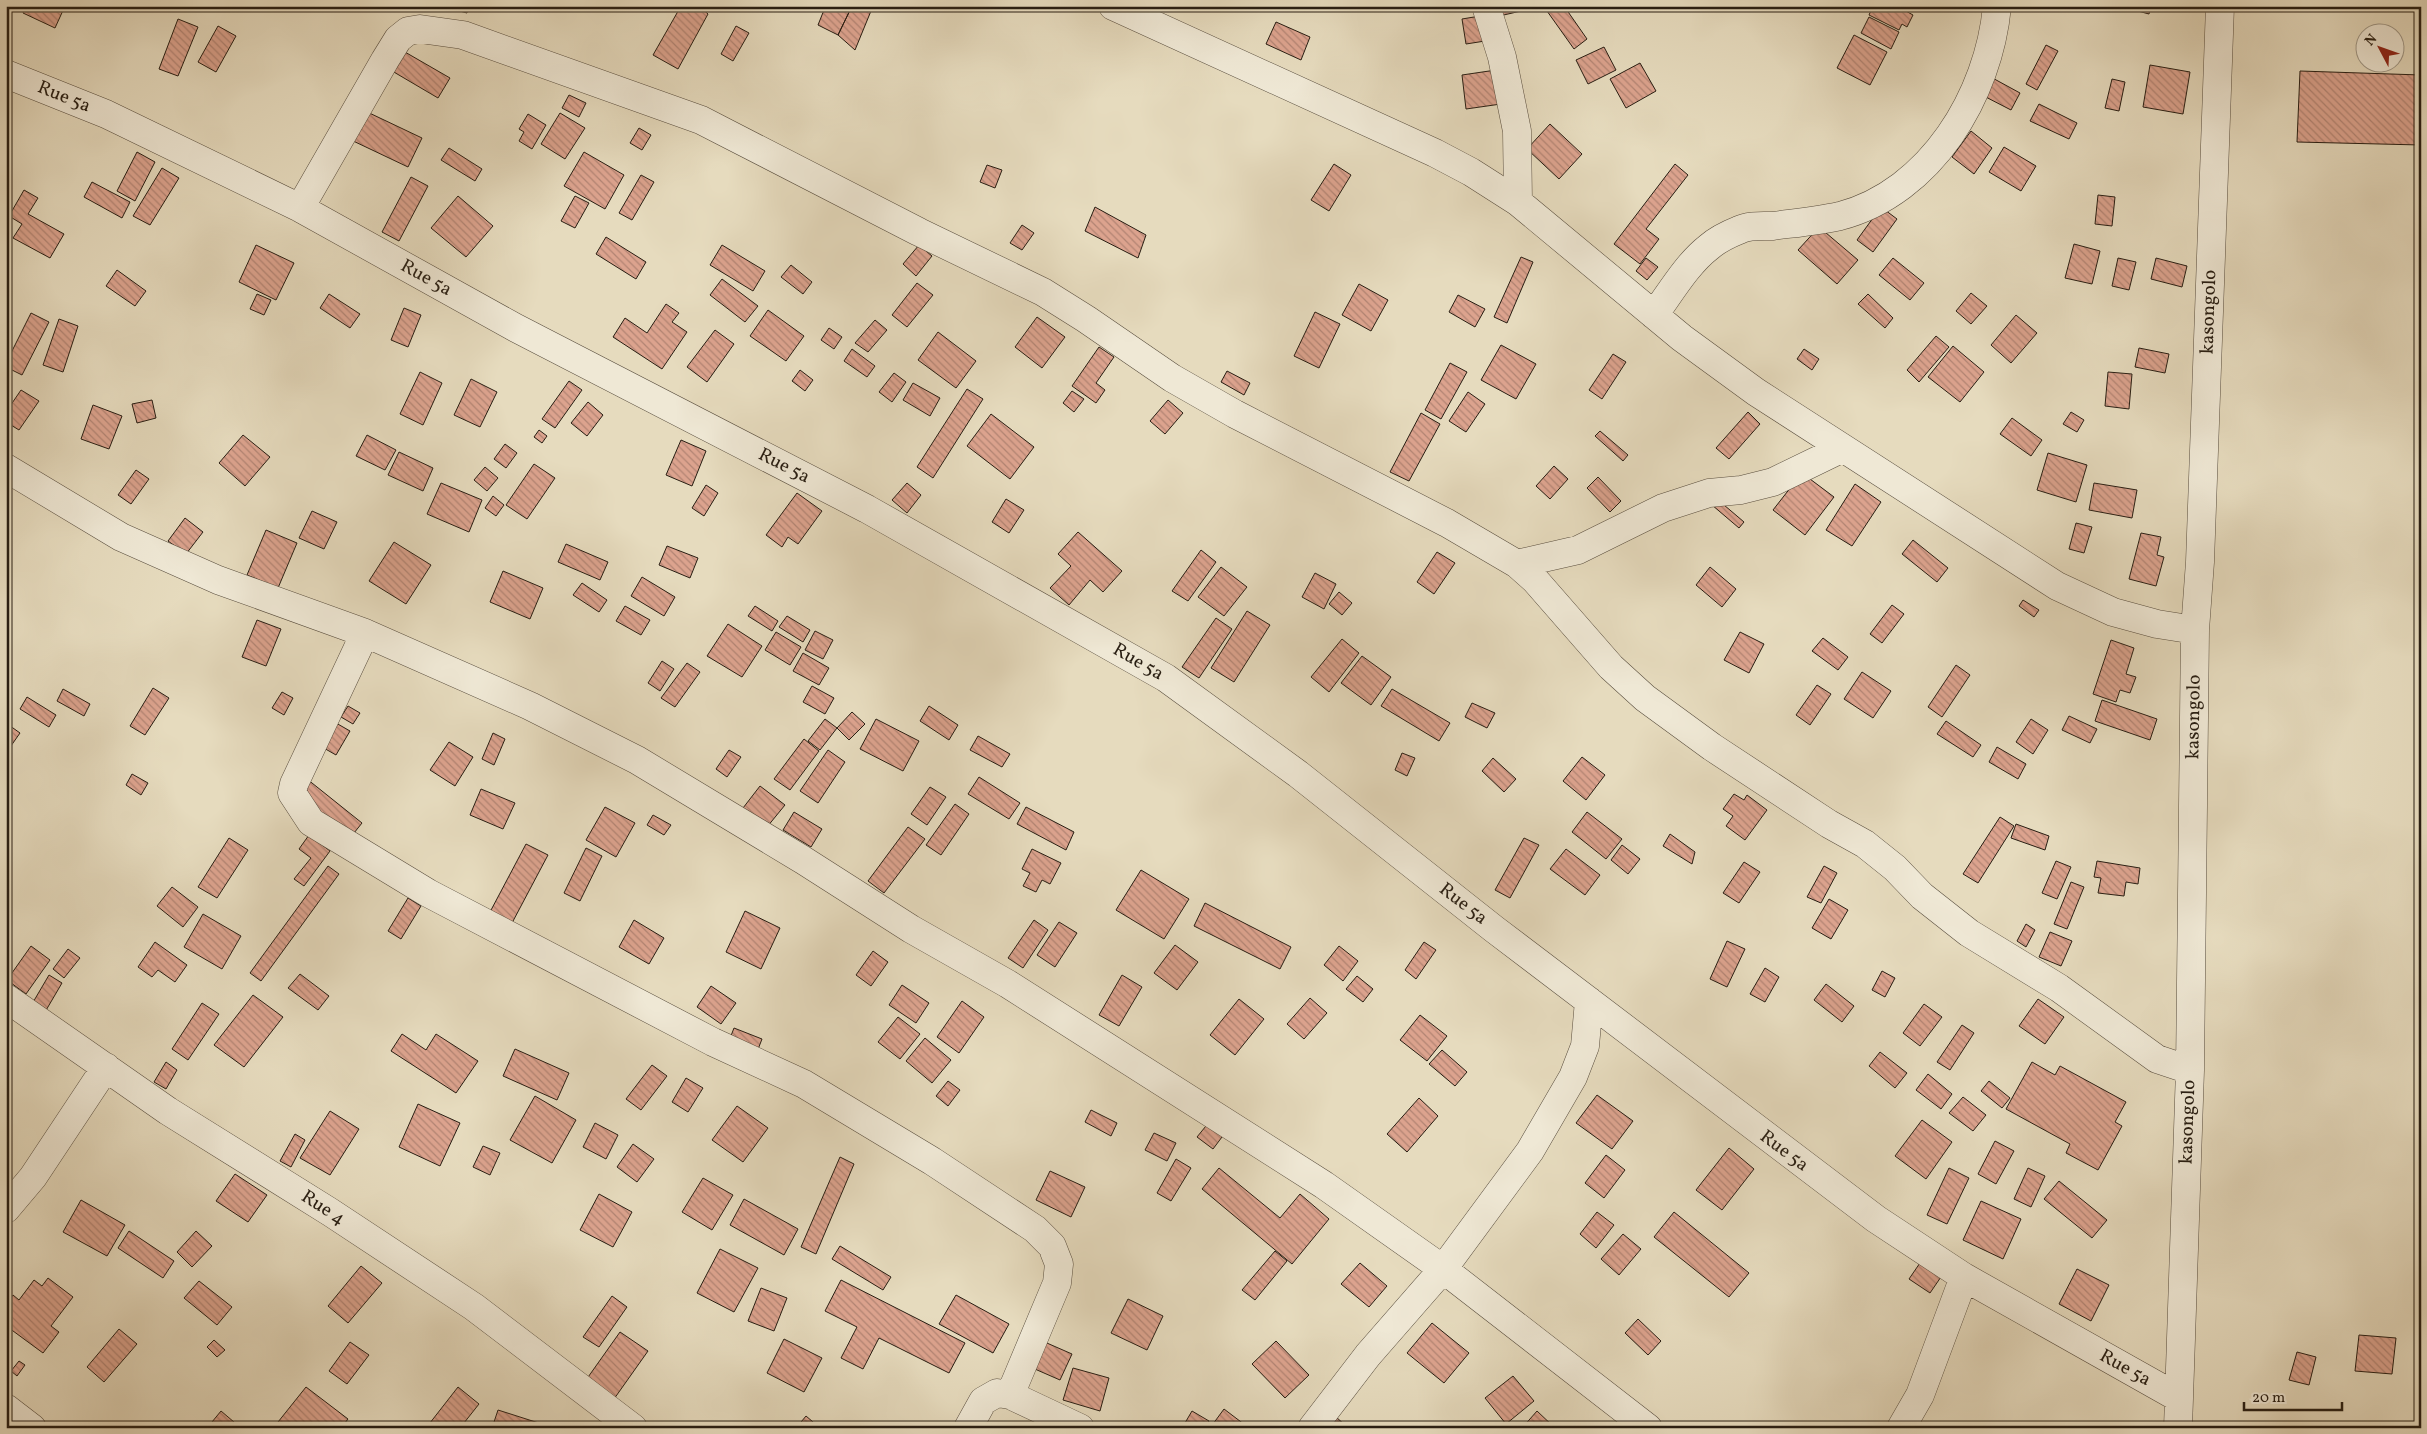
<svg xmlns="http://www.w3.org/2000/svg" width="2427" height="1434" font-family="Vollkorn,serif">
<style>
.building{fill:url(#building-back-hatch);stroke:#281e13}
.lines{fill:none;stroke-linecap:round;stroke-linejoin:round}
.minor-casing{stroke:#584d3e;stroke-width:29}
.minor{stroke:#efe8d5;stroke-width:28}
.labels{text-anchor:middle;dominant-baseline:central;stroke-width:4.5;stroke-linejoin:round;paint-order:stroke}
.street-label{font-size:19px;fill:#281e13;stroke:#efe8d5}
</style>
<defs>
<pattern id="building-back-hatch" width="6" height="6" patternUnits="userSpaceOnUse" patternTransform="scale(1.25)"><rect width="6" height="6" fill="#dca38e"/><path d="M-1 5l2 2M0 0l6 6M5-1l2 2" fill="none" stroke="#b28473"/></pattern>
</defs>
<rect width="100%" height="100%" fill="#e6dbbe"/>
<filter id="stains"><feTurbulence type="fractalNoise" baseFrequency=".004" numOctaves="4"/><feColorMatrix values="0 0 0 0 .2 0 0 0 0 .09 0 0 0 0 .02 0 0 0 .5 -.17"/></filter>
<radialGradient id="worn" r=".72"><stop offset=".6" stop-color="#630" stop-opacity="0"/><stop offset="1" stop-color="#630" stop-opacity=".3"/></radialGradient>
<path class="building" d="M26 6H65L55 28 23 13Z
M450 6H468L467 13 449 8Z
M490 6H503L501 11Z
M681 6H699L708 14 678 69 653 55Z
M814 6H852L838 35 818 25 824 10Z
M852 6H873L855 50 838 35Z
M1492 6H1534V8L1495 17Z
M1554 6H1564L1587 39 1574 49 1547 11Z
M1873 6H1897L1913 15 1907 27 1902 24 1899 30 1869 15Z
M2119 6H2151L2149 14Z
M1480 16 1485 41 1466 44 1462 19Z
M1869 17 1899 32 1891 49 1861 33Z
M178 19 198 27 178 76 159 69Z
M1276 22 1310 37 1301 60 1266 44Z
M218 26 236 36 216 72 198 62Z
M736 26 749 33 733 61 721 54Z
M1854 35 1887 52 1870 85 1837 68Z
M2046 45 2058 51 2037 90 2026 84Z
M1604 47 1616 70 1588 84 1576 60Z
M398 48 450 78 438 98 387 68Z
M1640 63 1656 91 1626 108 1610 79Z
M2150 65 2190 72 2183 114 2143 107Z
M1496 70 1501 104 1466 109 1462 75Z
M2300 71 2421 75V145L2297 142Z
M1987 75 2020 93 2011 110 1978 93Z
M2112 79 2125 82 2119 111 2105 108Z
M569 95 586 103 579 117 562 108Z
M2039 104 2077 123 2069 139 2030 121Z
M363 110 422 138 408 167 349 139Z
M560 113 585 128 565 159 541 144Z
M528 114 546 125 532 149 519 141 524 132 519 129Z
M1550 124 1582 154 1559 179 1527 149Z
M639 128 651 135 642 150 630 143Z
M1971 131 1992 148 1974 174 1952 157Z
M2004 147 2036 166 2021 191 1989 172Z
M449 148 482 169 475 181 441 160Z
M137 152 155 162 135 201 117 191Z
M584 152 624 175 605 209 564 186Z
M1334 164 1351 175 1329 211 1311 200Z
M1675 164 1688 175 1646 229 1659 239 1640 264 1614 244Z
M987 165 1002 170 995 188 980 182Z
M162 168 179 178 150 225 133 216Z
M641 175 654 182 632 220 619 213Z
M411 177 428 186 399 241 382 232Z
M92 182 130 202 122 218 84 197Z
M24 190 38 198 28 214 64 234 50 258 13 238 22 224 9 216Z
M2098 195 2115 197 2112 226 2095 224Z
M458 196 493 226 466 257 431 228Z
M575 196 589 203 575 228 561 221Z
M1095 207 1146 235 1138 258 1085 231Z
M1881 207 1897 219 1873 252 1857 240Z
M1022 225 1034 233 1022 250 1010 243Z
M1819 227 1858 260 1837 284 1798 250Z
M606 237 646 262 636 279 596 254Z
M2074 244 2100 251 2092 284 2065 278Z
M256 245 294 263 276 300 239 282Z
M722 245 765 271 753 291 710 265Z
M919 245 932 256 916 276 903 264Z
M1521 257 1533 262 1507 323 1494 317Z
M1646 258 1658 267 1647 280 1636 271Z
M1893 258 1924 283 1910 300 1879 275Z
M2118 258 2136 262 2129 290 2112 286Z
M2156 258 2187 266 2182 287 2151 279Z
M791 265 812 282 803 294 781 277Z
M117 270 146 291 135 306 106 286Z
M722 279 758 306 745 322 710 295Z
M917 283 933 295 907 327 892 315Z
M1359 284 1388 300 1371 331 1342 315Z
M1971 293 1987 306 1971 324 1956 311Z
M257 294 271 300 264 315 250 309Z
M329 294 360 314 350 328 320 308Z
M1868 294 1893 318 1885 328 1858 304Z
M1458 295 1485 309 1475 327 1449 312Z
M666 304 679 313 672 322 687 332 662 369 613 337 625 318 647 333Z
M404 308 421 315 408 347 391 340Z
M768 310 804 336 786 361 750 336Z
M1315 312 1340 324 1319 368 1294 356Z
M31 313 49 322 22 375 6 367V363Z
M2016 315 2037 333 2011 363 1991 345Z
M1037 317 1065 337 1042 368 1015 347Z
M59 319 78 326 63 372 43 365Z
M875 320 887 330 868 352 855 343Z
M829 328 842 337 834 349 821 340Z
M715 330 734 344 707 382 687 367Z
M938 332 976 361 956 388 918 360Z
M1936 336 1949 347 1919 382 1907 370Z
M1501 345 1536 364 1516 399 1481 380Z
M1953 346 1984 372 1960 402 1928 377Z
M1099 347 1114 357 1096 383 1105 390 1096 403 1072 386Z
M2139 348 2169 354 2165 373 2135 367Z
M852 349 875 366 867 377 844 361Z
M1804 349 1819 359 1812 370 1797 359Z
M1613 354 1626 362 1602 399 1589 390Z
M1450 363 1467 372 1441 419 1425 410Z
M800 370 813 380 805 391 792 381Z
M1227 371 1250 383 1244 395 1221 382Z
M420 372 442 383 423 425 400 414Z
M2108 372 2132 374 2129 409 2105 406Z
M894 373 906 382 892 402 879 392Z
M471 379 497 392 480 427 454 415Z
M569 381 582 390 555 428 542 419Z
M913 383 940 398 930 416 903 400Z
M967 389 983 399 933 478 917 467Z
M21 390 39 401 19 430 6 422V412Z
M1072 391 1084 399 1074 412 1063 403Z
M1468 392 1485 404 1466 432 1449 421Z
M152 400 156 418 137 423 132 404Z
M1168 400 1183 413 1165 434 1150 421Z
M588 402 603 415 587 436 571 423Z
M93 405 122 416 109 449 81 439Z
M1748 412 1760 424 1729 459 1716 448Z
M2071 412 2084 420 2077 432 2063 424Z
M1421 413 1440 424 1409 481 1390 472Z
M991 414 1034 447 1010 479 967 446Z
M2012 418 2042 440 2031 456 2000 434Z
M539 430 547 436 542 443 534 437Z
M1600 431 1628 455 1623 461 1595 436Z
M243 435 270 457 245 486 219 463Z
M367 435 396 450 385 470 356 456Z
M681 440 706 451 692 486 666 475Z
M505 444 517 453 506 468 494 459Z
M399 452 433 468 423 491 388 475Z
M2048 453 2087 465 2076 502 2037 490Z
M534 464 555 478 527 519 506 505Z
M1554 466 1568 479 1550 499 1536 486Z
M485 467 498 478 487 491 474 480Z
M136 470 149 479 131 504 118 495Z
M1802 473 1834 497 1805 535 1773 510Z
M1598 477 1621 501 1610 512 1587 488Z
M441 483 482 500 469 532 427 514Z
M907 483 921 495 907 513 892 500Z
M2094 483 2137 490 2132 518 2089 510Z
M1855 484 1881 502 1852 546 1826 530Z
M706 485 718 493 704 516 692 508Z
M797 493 822 511 798 544 788 537 782 547 766 535Z
M493 496 504 505 496 516 485 508Z
M1006 499 1024 510 1009 533 992 522Z
M1717 499 1744 522 1739 528 1712 505Z
M312 511 337 522 324 549 299 538Z
M185 518 203 532 186 554 168 541Z
M2076 523 2092 527 2084 553 2069 549Z
M266 530 297 543 278 588 247 575Z
M1078 532 1122 571 1103 592 1090 580 1069 605 1050 588 1071 566 1058 554Z
M2141 533 2161 537 2157 555 2164 557 2156 586 2129 579Z
M1913 540 1948 568 1937 582 1902 554Z
M394 542 431 565 406 604 369 581Z
M566 544 608 562 600 580 558 562Z
M667 546 698 558 690 578 659 565Z
M1201 550 1216 562 1188 601 1172 591Z
M1437 552 1455 563 1434 594 1417 582Z
M1221 567 1247 587 1224 616 1198 597Z
M1710 567 1736 589 1722 607 1696 585Z
M503 571 543 588 530 619 490 602Z
M1315 573 1336 584 1324 609 1302 597Z
M642 577 675 597 664 616 631 596Z
M582 583 607 600 599 612 573 595Z
M1339 592 1352 603 1342 615 1329 604Z
M2023 600 2039 610 2034 617 2019 606Z
M1892 605 1904 614 1882 643 1870 634Z
M625 606 650 620 641 635 616 621Z
M755 606 778 621 772 631 748 616Z
M1247 611 1270 625 1234 682 1211 668Z
M787 616 810 630 803 642 779 627Z
M1216 618 1232 629 1199 678 1182 667Z
M257 620 281 629 266 666 242 657Z
M728 624 762 646 742 677 707 656Z
M815 631 833 640 823 659 805 650Z
M776 632 801 647 790 665 765 650Z
M1740 632 1764 644 1749 673 1724 660Z
M1823 638 1848 657 1838 670 1812 651Z
M1342 639 1359 653 1329 692 1311 677Z
M2111 640 2134 648 2126 674 2136 677 2130 693 2120 690 2116 702 2093 694Z
M803 653 829 668 819 685 793 671Z
M1362 656 1391 677 1371 705 1341 683Z
M662 661 674 669 660 691 648 683Z
M687 663 700 672 675 707 661 698Z
M1956 665 1970 675 1942 717 1928 707Z
M1862 672 1891 691 1873 718 1844 699Z
M1817 685 1831 694 1810 725 1796 715Z
M812 686 834 698 825 714 803 702Z
M153 688 169 698 145 735 130 726Z
M63 689 90 704 84 716 57 701Z
M1392 689 1450 723 1439 741 1381 706Z
M282 692 293 698 284 715 272 708Z
M27 697 56 715 49 727 20 709Z
M2102 700 2157 719 2150 740 2095 721Z
M1472 703 1495 713 1487 728 1465 717Z
M348 706 360 713 353 724 341 717Z
M929 706 958 725 949 740 920 721Z
M852 712 865 724 849 740 837 728Z
M2069 716 2097 729 2090 743 2062 730Z
M825 719 837 728 820 750 808 741Z
M876 719 919 741 903 771 860 749Z
M2031 719 2048 730 2033 754 2016 742Z
M1946 721 1981 745 1973 757 1937 734Z
M6 723 20 733 6 753Z
M336 723 350 731 336 755 322 747Z
M493 733 505 739 494 765 482 759Z
M978 736 1010 754 1002 767 970 750Z
M804 739 819 751 790 790 774 779Z
M449 742 473 757 455 786 430 770Z
M1997 747 2026 764 2018 779 1989 762Z
M729 750 741 757 727 777 716 769Z
M828 750 845 762 818 803 800 791Z
M1402 753 1415 758 1407 776 1395 770Z
M1582 757 1605 775 1586 800 1563 781Z
M1493 758 1516 779 1504 792 1482 771Z
M132 774 148 783 141 795 126 785Z
M979 777 1020 803 1009 819 968 794Z
M307 779 362 823 350 838 294 795Z
M760 786 785 805 767 827 743 808Z
M930 787 946 797 927 825 911 814Z
M481 789 515 803 503 829 470 815Z
M1734 794 1744 800 1747 795 1767 810 1745 840 1726 826 1733 816 1723 809Z
M955 804 969 814 941 855 926 845Z
M605 807 635 823 616 857 586 840Z
M1026 807 1074 832 1066 850 1017 824Z
M794 812 822 829 811 847 783 830Z
M1587 812 1622 839 1606 859 1572 832Z
M653 815 671 825 664 835 647 825Z
M2000 817 2014 826 1978 883 1963 874Z
M2016 824 2049 836 2045 850 2011 838Z
M908 827 925 839 884 893 868 881Z
M1670 834 1695 852 1692 864 1663 846Z
M309 835 330 851 304 886 294 879 311 858 299 849Z
M229 838 248 850 217 898 198 887Z
M1524 838 1539 845 1510 898 1495 890Z
M526 844 548 855 512 923 490 912Z
M1622 845 1640 859 1628 874 1611 860Z
M586 848 602 856 580 901 564 893Z
M1032 849 1061 863 1050 884 1042 880 1036 892 1023 886 1030 873 1022 869Z
M1566 849 1600 875 1585 895 1550 869Z
M2056 861 2071 867 2057 899 2042 893Z
M2097 861 2140 868 2138 884 2126 882 2124 896 2098 893 2101 878 2094 877Z
M1744 862 1760 872 1739 903 1723 893Z
M328 866 339 874 261 981 250 973Z
M1824 866 1837 873 1821 903 1807 897Z
M1141 870 1189 899 1164 939 1116 910Z
M2071 882 2084 887 2067 929 2054 924Z
M172 887 198 907 183 927 157 906Z
M408 898 421 906 401 939 388 931Z
M1829 899 1848 910 1831 939 1812 928Z
M1205 903 1291 947 1280 969 1194 926Z
M745 911 780 928 761 969 726 952Z
M203 914 241 936 222 969 184 947Z
M634 920 664 938 649 964 619 947Z
M1034 920 1048 930 1023 968 1008 958Z
M1059 922 1077 933 1055 967 1037 955Z
M2026 924 2035 930 2026 947 2017 941Z
M2050 932 2072 941 2061 966 2039 957Z
M1727 941 1745 949 1727 987 1710 979Z
M155 942 187 965 175 982 158 970 152 977 138 967Z
M1424 942 1436 950 1416 979 1405 970Z
M1175 945 1198 962 1177 990 1154 973Z
M31 946 50 960 26 994 7 980Z
M1339 946 1358 961 1343 981 1324 965Z
M68 949 80 958 64 978 53 969Z
M873 951 888 962 871 986 856 975Z
M1765 968 1779 977 1765 1002 1750 994Z
M1882 971 1895 978 1885 997 1872 990Z
M300 974 329 996 318 1010 288 988Z
M49 975 62 983 45 1012 32 1004Z
M1122 975 1142 987 1119 1026 1099 1015Z
M1357 976 1373 989 1363 1002 1346 989Z
M1826 984 1854 1006 1842 1022 1814 1000Z
M902 985 929 1003 916 1023 889 1005Z
M711 986 736 1003 721 1024 697 1007Z
M253 995 283 1017 244 1067 214 1045Z
M1310 998 1327 1013 1304 1039 1287 1024Z
M1239 999 1264 1019 1235 1055 1210 1035Z
M2038 999 2064 1017 2045 1044 2019 1026Z
M962 1001 984 1017 959 1053 937 1037Z
M202 1003 219 1014 188 1060 172 1049Z
M1924 1004 1942 1017 1920 1046 1903 1033Z
M1420 1015 1447 1036 1427 1061 1400 1040Z
M898 1017 920 1034 900 1059 878 1042Z
M1962 1025 1974 1033 1950 1070 1937 1062Z
M734 1028 762 1039 755 1057 727 1046Z
M402 1034 426 1050 436 1034 478 1061 456 1093 391 1051Z
M925 1038 951 1060 932 1083 906 1061Z
M515 1049 569 1073 557 1100 503 1076Z
M1442 1050 1467 1072 1455 1086 1429 1064Z
M1880 1052 1907 1073 1895 1088 1869 1066Z
M166 1062 177 1070 166 1089 154 1082Z
M2032 1062 2055 1075 2060 1066 2126 1102 2115 1122 2122 1126 2098 1170 2066 1153 2070 1144 2006 1109Z
M652 1065 667 1076 641 1110 626 1099Z
M1928 1074 1952 1094 1941 1109 1916 1090Z
M686 1078 703 1088 688 1112 672 1102Z
M948 1081 960 1090 948 1106 936 1096Z
M1989 1081 2010 1098 2002 1108 1981 1091Z
M1597 1095 1633 1121 1612 1149 1576 1123Z
M535 1096 576 1120 552 1163 510 1140Z
M1963 1097 1986 1115 1973 1131 1949 1113Z
M1419 1098 1438 1116 1407 1152 1387 1134Z
M418 1104 460 1123 440 1166 399 1147Z
M737 1106 768 1128 743 1162 712 1140Z
M1091 1110 1117 1123 1111 1136 1085 1122Z
M330 1111 359 1129 330 1175 300 1158Z
M1922 1120 1952 1142 1926 1179 1895 1156Z
M1210 1121 1225 1133 1213 1149 1197 1137Z
M595 1123 618 1135 606 1159 583 1147Z
M1154 1133 1176 1143 1167 1161 1145 1150Z
M295 1134 305 1140 291 1167 280 1161Z
M1995 1141 2014 1151 1996 1184 1978 1174Z
M633 1144 654 1159 637 1182 617 1167Z
M483 1146 500 1153 490 1175 473 1167Z
M1729 1148 1754 1169 1722 1210 1696 1190Z
M1606 1155 1625 1170 1604 1198 1585 1183Z
M840 1157 854 1164 816 1254 801 1247Z
M1176 1159 1191 1168 1171 1201 1157 1193Z
M1219 1168 1280 1218 1300 1194 1329 1219 1292 1264 1202 1189Z
M1949 1168 1969 1178 1947 1224 1927 1215Z
M2028 1168 2045 1176 2031 1207 2014 1199Z
M1050 1171 1085 1187 1071 1217 1036 1200Z
M235 1174 267 1195 248 1222 216 1201Z
M703 1178 733 1195 712 1230 682 1212Z
M2059 1181 2107 1220 2092 1238 2044 1199Z
M599 1194 632 1212 613 1247 580 1230Z
M744 1199 798 1229 784 1255 730 1225Z
M81 1200 125 1225 107 1256 63 1232Z
M1981 1201 2021 1219 2003 1259 1963 1240Z
M1597 1212 1614 1225 1596 1248 1580 1234Z
M1674 1212 1749 1273 1729 1297 1654 1237Z
M129 1231 174 1261 163 1278 118 1248Z
M196 1231 212 1246 192 1267 177 1252Z
M1623 1234 1641 1249 1619 1275 1601 1259Z
M840 1246 891 1277 883 1290 832 1259Z
M720 1249 758 1268 734 1312 697 1293Z
M1275 1251 1287 1261 1255 1300 1242 1290Z
M1922 1260 1943 1274 1930 1293 1909 1279Z
M1360 1263 1387 1286 1369 1307 1341 1284Z
M361 1266 382 1283 348 1323 328 1306Z
M2077 1269 2109 1285 2091 1321 2059 1304Z
M48 1278 73 1297 51 1326 59 1332 43 1353 9 1328 6 1332V1304L13 1295 19 1300 34 1280 42 1286Z
M841 1280 965 1343 949 1373 879 1338 863 1369 841 1358 857 1327 825 1311Z
M199 1281 232 1307 217 1325 184 1298Z
M761 1288 787 1298 774 1331 748 1321Z
M956 1295 1009 1324 993 1353 939 1324Z
M612 1296 627 1307 599 1347 583 1337Z
M1128 1299 1163 1316 1147 1350 1111 1333Z
M1638 1319 1661 1341 1648 1355 1625 1333Z
M1432 1323 1469 1353 1444 1383 1407 1353Z
M119 1329 137 1344 104 1382 87 1367Z
M620 1332 648 1351 614 1399 586 1380Z
M2359 1335 2396 1338 2392 1374 2355 1371Z
M784 1339 822 1358 804 1392 767 1373Z
M214 1340 225 1350 217 1357 207 1347Z
M1040 1340 1072 1354 1060 1380 1028 1366Z
M1276 1341 1309 1375 1285 1398 1252 1364Z
M350 1342 369 1355 347 1384 329 1371Z
M2297 1352 2316 1357 2309 1385 2289 1380Z
M19 1361 25 1365 17 1376 11 1371Z
M1073 1368 1109 1378 1100 1411 1063 1400Z
M1513 1376 1534 1401 1506 1424 1485 1398Z
M306 1387 348 1419 341 1428H286L278 1422Z
M458 1387 479 1404 460 1428H426Z
M1224 1409 1249 1428H1210Z
M498 1410 545 1425 544 1428H492Z
M221 1411 241 1428H207Z
M1192 1411 1209 1421 1205 1428H1182Z
M1537 1411 1555 1428H1522Z
M1334 1415 1348 1428H1324Z
M806 1416 820 1428H796Z"/>
<g class="lines">
<defs>
<path id="minor" d="M1113 6 1435 153 1471 172 1518 202 1682 338 1756 392 2057 586 2113 612 2157 624 2195 630
M1486 6 1502 57 1517 131 1518 202
M6 74 106 114 300 208 516 328 867 509 1166 678 1298 774 1494 929 1876 1219 1964 1277 2179 1398
M300 208 385 60 398 39 408 31 420 29 463 35 701 120 919 232 1043 292 1086 319 1172 378 1235 414 1447 523 1517 564 1535 580 1611 667 1645 698 1712 747 1829 824 1865 844 1895 868 1922 896 1969 933 2059 988 2157 1059 2190 1070
M1654 315C1671 292 1687 264 1709 247 1717 240 1729 234 1739 230 1748 225 1762 226 1772 226 1795 223 1818 221 1840 216 1931 192 1989 95 1997 6
M6 468 121 537 218 580 365 633 530 706 637 760 803 860 911 929 1008 984 1324 1185 1443 1269 1648 1428
M1517 564 1578 550 1663 508 1709 493 1741 490 1773 482 1841 449
M365 633 294 784 292 793 311 822 428 893 713 1042 804 1084 932 1161 1035 1229 1052 1246 1059 1264 1057 1283 1010 1395
M6 998 168 1111 330 1212 474 1307 633 1428
M6 1209 33 1177 106 1067
M6 1408 32 1428
M968 1428 983 1401 997 1393 1010 1395 1080 1428
M1312 1428 1368 1355 1443 1269 1530 1151 1573 1077 1585 1046 1589 1001
M1901 1428 1920 1395 1964 1277
M2178 1428 2190 1070 2195 630 2200 562 2220 6"/>
</defs>
<use href="#minor" class="minor-casing"/>
<use href="#minor" class="minor"/>
</g>
<g class="labels">
<g class="street-label">
<text transform="translate(64 97) rotate(22)">Rue 5a</text>
<text transform="translate(426 278) rotate(29)">Rue 5a</text>
<text transform="translate(2209 312) rotate(-88)">kasongolo</text>
<text transform="translate(784 466) rotate(27)">Rue 5a</text>
<text transform="translate(1138 662) rotate(30)">Rue 5a</text>
<text transform="translate(2194 717) rotate(-89)">kasongolo</text>
<text transform="translate(1463 904) rotate(38)">Rue 5a</text>
<text transform="translate(2188 1122) rotate(-88)">kasongolo</text>
<text transform="translate(1784 1151) rotate(37)">Rue 5a</text>
<text transform="translate(323 1208) rotate(33)">Rue 4</text>
<text transform="translate(2125 1368) rotate(29)">Rue 5a</text>
</g>
</g>
<rect width="2427" height="1434" fill="none" stroke="#e6dbbe" stroke-width="25"/>
<rect x="8" y="8" width="2412" height="1419" fill="none" stroke="#281e13" stroke-width="2.5"/>
<rect x="12" y="12" width="2402" height="1409" fill="none" stroke="#281e13"/>
<g transform="translate(2380 48) rotate(311)"><circle r="24" fill="#efe8d5" stroke="#9f9787"/>
<path d="M0-4L9 19L0 12L-9 19Z" fill="#8f2418"/>
<text y="-8" font-size="14" font-weight="bold" text-anchor="middle" fill="#281e13">N</text>
</g>
<path d="M2244 1402v8h98v-8" fill="none" stroke="#281e13" stroke-width="2.5"/>
<text x="2252" y="1402" font-size="15" fill="#281e13" stroke="#efe8d5" stroke-width="4" paint-order="stroke">20 m</text>
<rect width="100%" height="100%" filter="url(#stains)"/>
<rect width="100%" height="100%" fill="url(#worn)"/>
</svg>
